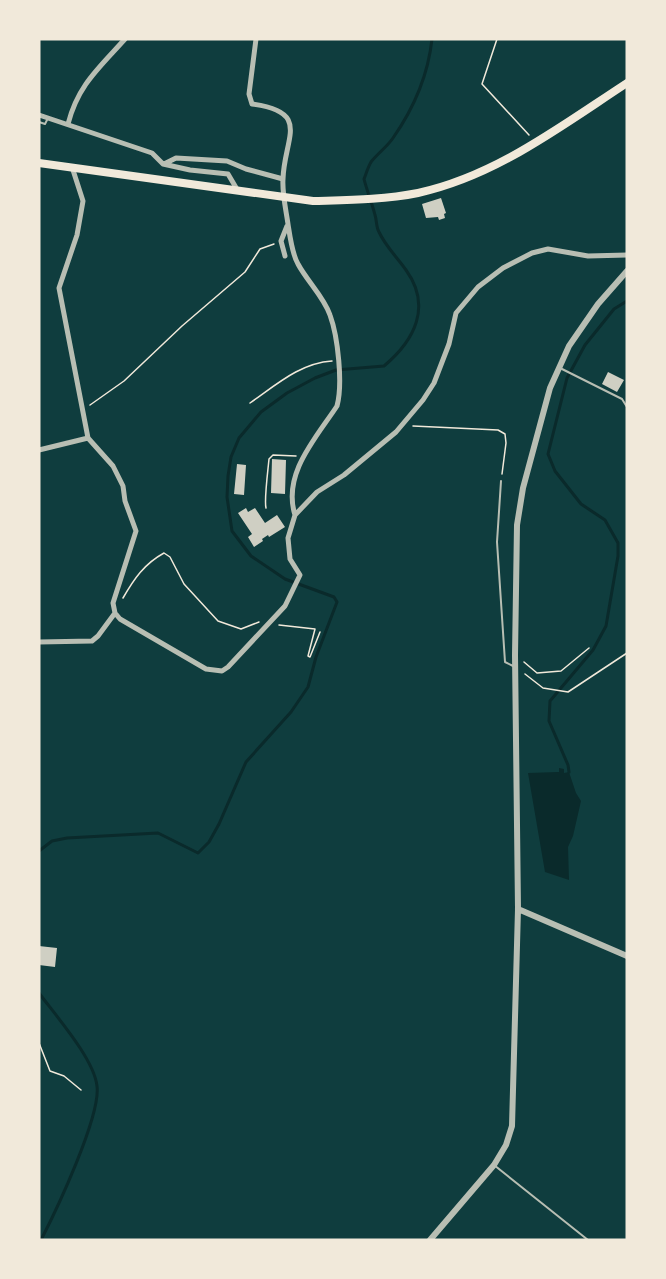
<svg xmlns="http://www.w3.org/2000/svg" width="666" height="1279" font-family="'Titillium Web',sans-serif">
<style>
.water{fill:#0a2a2b}
.lines{fill:none;stroke-linecap:round;stroke-linejoin:round}
.stream{stroke:#0a2a2b;stroke-width:3}
.building{fill:#cfcfc3}
.path{stroke:#f1e9da;stroke-width:1.5}
.service{stroke:#b8beb3;stroke-width:2}
.minor{stroke:#b8beb3;stroke-width:5}
.tertiary{stroke:#b8beb3;stroke-width:6}
.trunk{stroke:#f1e9da;stroke-width:8}
</style>
<rect width="100%" height="100%" fill="#0f3d3e"/>
<path class="water" d="M559 768 564 769V773L569 772 576 793 581 801 573 836 568 847 569 880 545 872 528 773 559 772Z"/>
<g class="lines">
<path class="stream" d="M569 772 568 765 549 721 550 701 593 650 606 626 618 556V543L605 520 581 504 555 471 548 454 567 378 585 345 614 309 627 301
M39 851 52 841 67 838 158 833 198 853 209 842 219 824 246 762 291 712 308 687 316 657 337 602 334 597 285 579 251 556 232 531 227 497 228 476 231 457 239 438 261 412 287 393 315 378 336 370 384 366C415 340 432 306 406 270 397 257 386 247 379 232 376 227 377 221 375 215 372 203 367 191 364 179 366 174 368 167 371 162 378 153 387 147 393 138 414 108 428 76 432 39
M39 993C56 1016 94 1059 97 1086 101 1116 56 1211 41 1240"/>
</g>
<path class="building" d="M441 198 446 213 444 214 445 218 439 220 438 217 426 218 422 204Z
M608 372 624 380 617 392 602 384Z
M272 459 286 460 285 494 271 493Z
M237 464 246 465 244 495 234 494Z
M246 508 248 512 255 508 265 523 277 515 285 527 269 537 268 535 262 539 263 541 254 547 248 537 252 534 238 513Z
M39 946 57 948 55 967 39 965Z"/>
<g class="lines">
<path class="path" d="M497 39 482 84 529 135
M250 403C276 385 300 363 332 361
M90 405 124 381 182 326 245 272 260 249 274 244
M413 426 498 430 505 434 506 443 502 474
M266 508C264 500 268 470 269 459L273 455 296 456
M123 598C134 579 144 564 164 553L170 557 184 584 218 621 241 629 259 622
M279 625 315 629 308 656 310 657 320 632
M524 662 537 673 561 671 589 648
M525 674 543 688 568 692 627 653
M39 1043 50 1071 64 1076 81 1090"/>
<path class="service" d="M39 122 45 124 47 120
M560 368 622 399 627 407
M501 481 497 542 505 662 513 666
M494 1165 588 1240"/>
<path class="minor" d="M256 39 249 94 252 104C312 112 284 138 283 179 282 193 286 210 288 224 290 237 292 254 298 264 307 281 324 297 330 315 338 337 343 384 337 406 316 438 282 474 295 515
M39 115 152 153 163 164 190 170 228 174 238 191
M68 124C78 85 99 68 125 39
M164 164 176 158 227 161 246 169 283 179
M72 167 83 201 77 235 59 288 88 438
M285 256 281 241 287 226
M39 450 88 438 113 466 123 486 125 501 136 531 113 603 115 613 120 619 206 669 222 671 228 667 285 606 300 575 290 559 288 538 295 515 317 492 344 475 396 432 423 400 434 383 449 344 456 313 478 287 503 268 532 253 548 249 588 256 627 255
M39 642 92 641 98 636 115 613"/>
<path class="tertiary" d="M518 909 627 956
M430 1240 494 1165 506 1145 512 1126 518 909 515 655 517 525 523 488 550 388 569 346 598 304 627 271"/>
<path class="trunk" d="M39 163 313 201C348 200 383 200 418 193 496 176 561 126 627 83"/>
</g>
<rect width="666" height="1279" fill="none" stroke="#f1e9da" stroke-width="81"/>
</svg>
